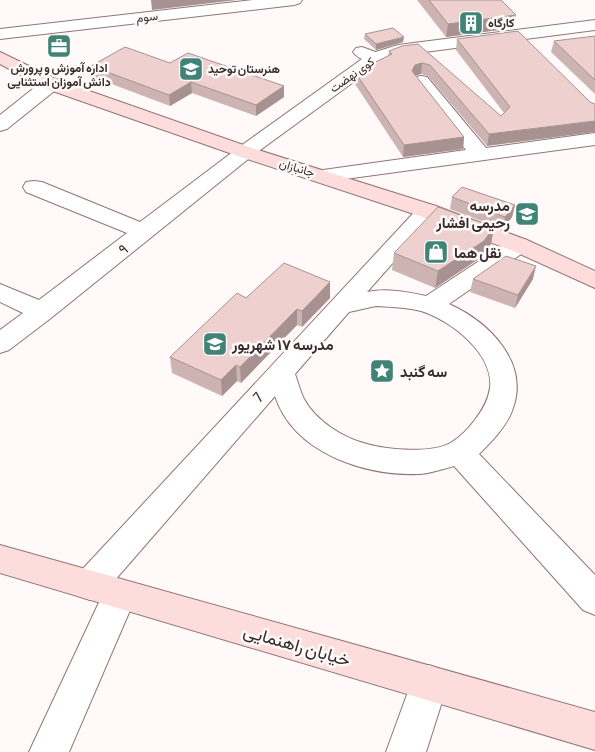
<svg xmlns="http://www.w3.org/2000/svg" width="595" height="752" font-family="'Asap Condensed',Vazirmatn,sans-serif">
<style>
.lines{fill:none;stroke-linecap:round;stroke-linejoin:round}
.minor-casing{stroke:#907575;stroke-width:2}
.tertiary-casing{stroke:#907575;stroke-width:2}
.secondary-casing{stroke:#907575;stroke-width:2}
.minor{fill:#fff;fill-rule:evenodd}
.tertiary{fill:#fff;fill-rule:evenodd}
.secondary{fill:#fddcdc;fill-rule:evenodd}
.wall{fill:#cdb4b2}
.shaded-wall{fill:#a79291}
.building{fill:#eed1cf;stroke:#a79291}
.labels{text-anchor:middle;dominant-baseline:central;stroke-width:5;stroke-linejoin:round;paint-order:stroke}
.far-street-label{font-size:12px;fill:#372b2b;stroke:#fff9f9}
.far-poi-label{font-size:12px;font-weight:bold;fill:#372b2b;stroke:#fff9f9;text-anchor:start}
.poi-label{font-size:15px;font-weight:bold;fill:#372b2b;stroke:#fff9f9;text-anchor:start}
.street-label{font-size:15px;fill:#372b2b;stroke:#fff9f9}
.near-street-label{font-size:18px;fill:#372b2b;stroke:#fff9f9}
</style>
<rect width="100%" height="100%" fill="#fff9f9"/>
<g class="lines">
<defs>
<path id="minor" d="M253 0H302L300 3 294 5 0 39V29Z
M362 47 381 54 384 58 381 62C372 64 359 60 353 52L356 48Z
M421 76 427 77 486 148 595 133V145L323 182 315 181 312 176 315 171 323 170 466 150 412 81 415 77Z
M51 78 58 80 60 84 58 88 7 129 0 131V115L44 80Z
M245 146 252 148 255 152 252 156 51 318 9 350 0 353V330L23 313 0 302V284L39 300 127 233 26 192 23 187 26 182 34 181 42 182 140 222 238 148Z
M428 204 436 206 439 211 367 292C387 288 407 292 426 296L511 240 519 238 527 240 531 245 527 250 449 304C489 322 531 363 512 411 506 427 491 442 479 454L595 575V615L583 610 454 466C443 469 431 473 420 474 366 476 294 454 275 396L115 580 120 579 132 583 137 594 69 752H29L102 596 90 600 78 596 73 585 78 574 420 206ZM376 306C391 307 406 307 421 311 450 320 494 353 490 388 488 401 482 411 474 421 468 429 460 437 452 442 434 454 387 450 367 444 343 438 316 421 304 399 300 391 298 382 295 374L349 312Z
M429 665 442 670 448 683 426 752H386L416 670Z"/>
<path id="tertiary" d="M595 20V30L401 55 381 62 252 156 245 158 238 156 235 152 238 148 369 54 398 45Z"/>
<path id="secondary" d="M0 52 58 80 252 148 436 206 527 240 595 271V288L511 250 420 216 238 156 44 88 0 64Z
M0 545 595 712V750L0 573Z"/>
</defs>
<use href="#minor" class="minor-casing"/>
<use href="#tertiary" class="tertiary-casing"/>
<use href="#secondary" class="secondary-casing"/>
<use href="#minor" class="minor"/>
<use href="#tertiary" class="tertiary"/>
<use href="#secondary" class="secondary"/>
</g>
<path class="wall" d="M417 0H501L513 28 446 37Z
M365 34 403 42 376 50 364 39Z
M595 36V94L551 52 554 41Z
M457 39 590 102 487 146 428 76 421 74 415 75 464 137 463 149 403 157 355 84V72L388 56 389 51 402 46 501 116 504 113 456 50Z
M170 63 284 86V97L256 116 192 93 170 106 93 77 91 66Z
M452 197 515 205 512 217 503 229 450 209Z
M494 227 491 244 480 258 435 288 392 270 394 253Z
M473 279H533L515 308 470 292Z
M246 298H330L302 327 297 325 241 383 237 381 222 396 172 373 170 357Z"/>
<path class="shaded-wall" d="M151 0H237L152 10Z
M516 15 513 28 446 37 448 24Z
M404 37 403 42 376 50V44Z
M422 63 421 74 414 76 412 71 415 65Z
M191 82 192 93 170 106 169 95Z
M284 86V97L256 116V105Z
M595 121V132L487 146 489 134Z
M464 137 463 149 403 157 404 145Z
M515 205 512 217 503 229 505 217Z
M494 227 491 244 480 258 435 288 438 271Z
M536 266 533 279 515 308 518 295Z
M330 282V298L302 327V311Z
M297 309V325L241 383 240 367Z
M236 365 237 381 222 396 221 380Z"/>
<path class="building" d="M429 0H501L516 15 448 24Z
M393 28 404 37 376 44 365 34Z
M518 31 590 102 595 104V121L489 134 430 65 422 63 415 65 412 71 464 137 404 145 355 72 392 54 389 51 402 46 418 44 501 116 510 107 457 39Z
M595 36V80L554 41Z
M125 47 170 63 188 53 284 86 256 105 191 82 169 95 91 66Z
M462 187 515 205 505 217 452 197Z
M438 207 494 227 484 241 438 271 394 253Z
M506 256 536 266 518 295 473 279Z
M284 263 330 282 302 311 297 309 240 367 236 365 221 380 170 357 237 293 246 298Z"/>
<defs>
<symbol id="building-square" viewBox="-11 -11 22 22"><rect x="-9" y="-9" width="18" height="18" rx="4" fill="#408478" stroke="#fff9f9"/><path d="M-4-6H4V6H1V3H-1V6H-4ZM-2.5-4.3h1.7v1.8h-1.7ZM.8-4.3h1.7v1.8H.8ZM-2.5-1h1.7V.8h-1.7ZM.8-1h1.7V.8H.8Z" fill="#fff"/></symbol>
<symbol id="office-square" viewBox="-11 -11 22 22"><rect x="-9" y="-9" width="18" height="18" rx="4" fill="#408478" stroke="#fff9f9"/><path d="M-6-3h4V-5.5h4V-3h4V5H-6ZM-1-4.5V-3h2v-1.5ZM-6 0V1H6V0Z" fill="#fff"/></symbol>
<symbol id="school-square" viewBox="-11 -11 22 22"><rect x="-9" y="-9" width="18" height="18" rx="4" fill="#408478" stroke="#fff9f9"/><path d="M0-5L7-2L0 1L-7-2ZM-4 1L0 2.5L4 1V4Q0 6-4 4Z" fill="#fff"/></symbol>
<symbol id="shop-square" viewBox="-11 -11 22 22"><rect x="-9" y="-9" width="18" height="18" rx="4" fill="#408478" stroke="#fff9f9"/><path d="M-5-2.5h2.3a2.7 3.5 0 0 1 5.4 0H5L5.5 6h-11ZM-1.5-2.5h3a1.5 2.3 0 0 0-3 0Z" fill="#fff"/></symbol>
<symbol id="sight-square" viewBox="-11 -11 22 22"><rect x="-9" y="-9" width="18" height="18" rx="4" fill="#408478" stroke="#fff9f9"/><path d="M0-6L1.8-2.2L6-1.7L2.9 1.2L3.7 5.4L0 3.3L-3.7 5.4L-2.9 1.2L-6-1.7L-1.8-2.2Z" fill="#fff"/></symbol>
</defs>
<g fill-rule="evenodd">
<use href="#building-square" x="457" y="9" width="28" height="28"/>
<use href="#office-square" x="45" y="32" width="28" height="28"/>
<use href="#school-square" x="177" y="55" width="28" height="28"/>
<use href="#school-square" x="513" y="200" width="28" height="28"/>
<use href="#shop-square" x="422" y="238" width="28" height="28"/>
<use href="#school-square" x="201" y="330" width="28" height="28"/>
<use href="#sight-square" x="368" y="357" width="28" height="28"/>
</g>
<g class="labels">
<g class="far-street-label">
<text transform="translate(147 17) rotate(-7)">سوم</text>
<text transform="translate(352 75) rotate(-35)">کوی نهضت</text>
<text transform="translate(297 168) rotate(17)">جانبازان</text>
</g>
<g class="far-poi-label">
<text x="488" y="23">کارگاه</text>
<text x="59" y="68" text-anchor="middle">اداره آموزش و پرورش<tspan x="59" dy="14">دانش آموزان استثنایی</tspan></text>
<text x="208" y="69">هنرستان توحید</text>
</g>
<g class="poi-label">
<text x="510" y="205" text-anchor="end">مدرسه<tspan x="510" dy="17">رحیمی افشار</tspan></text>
<text x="454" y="252">نقل هما</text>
<text x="232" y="344">مدرسه ۱۷ شهریور</text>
<text x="400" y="371">سه گنبد</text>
</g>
<g class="street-label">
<text transform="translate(123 249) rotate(-38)">۹</text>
<text transform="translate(258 397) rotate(-48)">7</text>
</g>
<g class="near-street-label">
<text transform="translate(297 645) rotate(16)">خیابان راهنمایی</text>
</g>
</g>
</svg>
